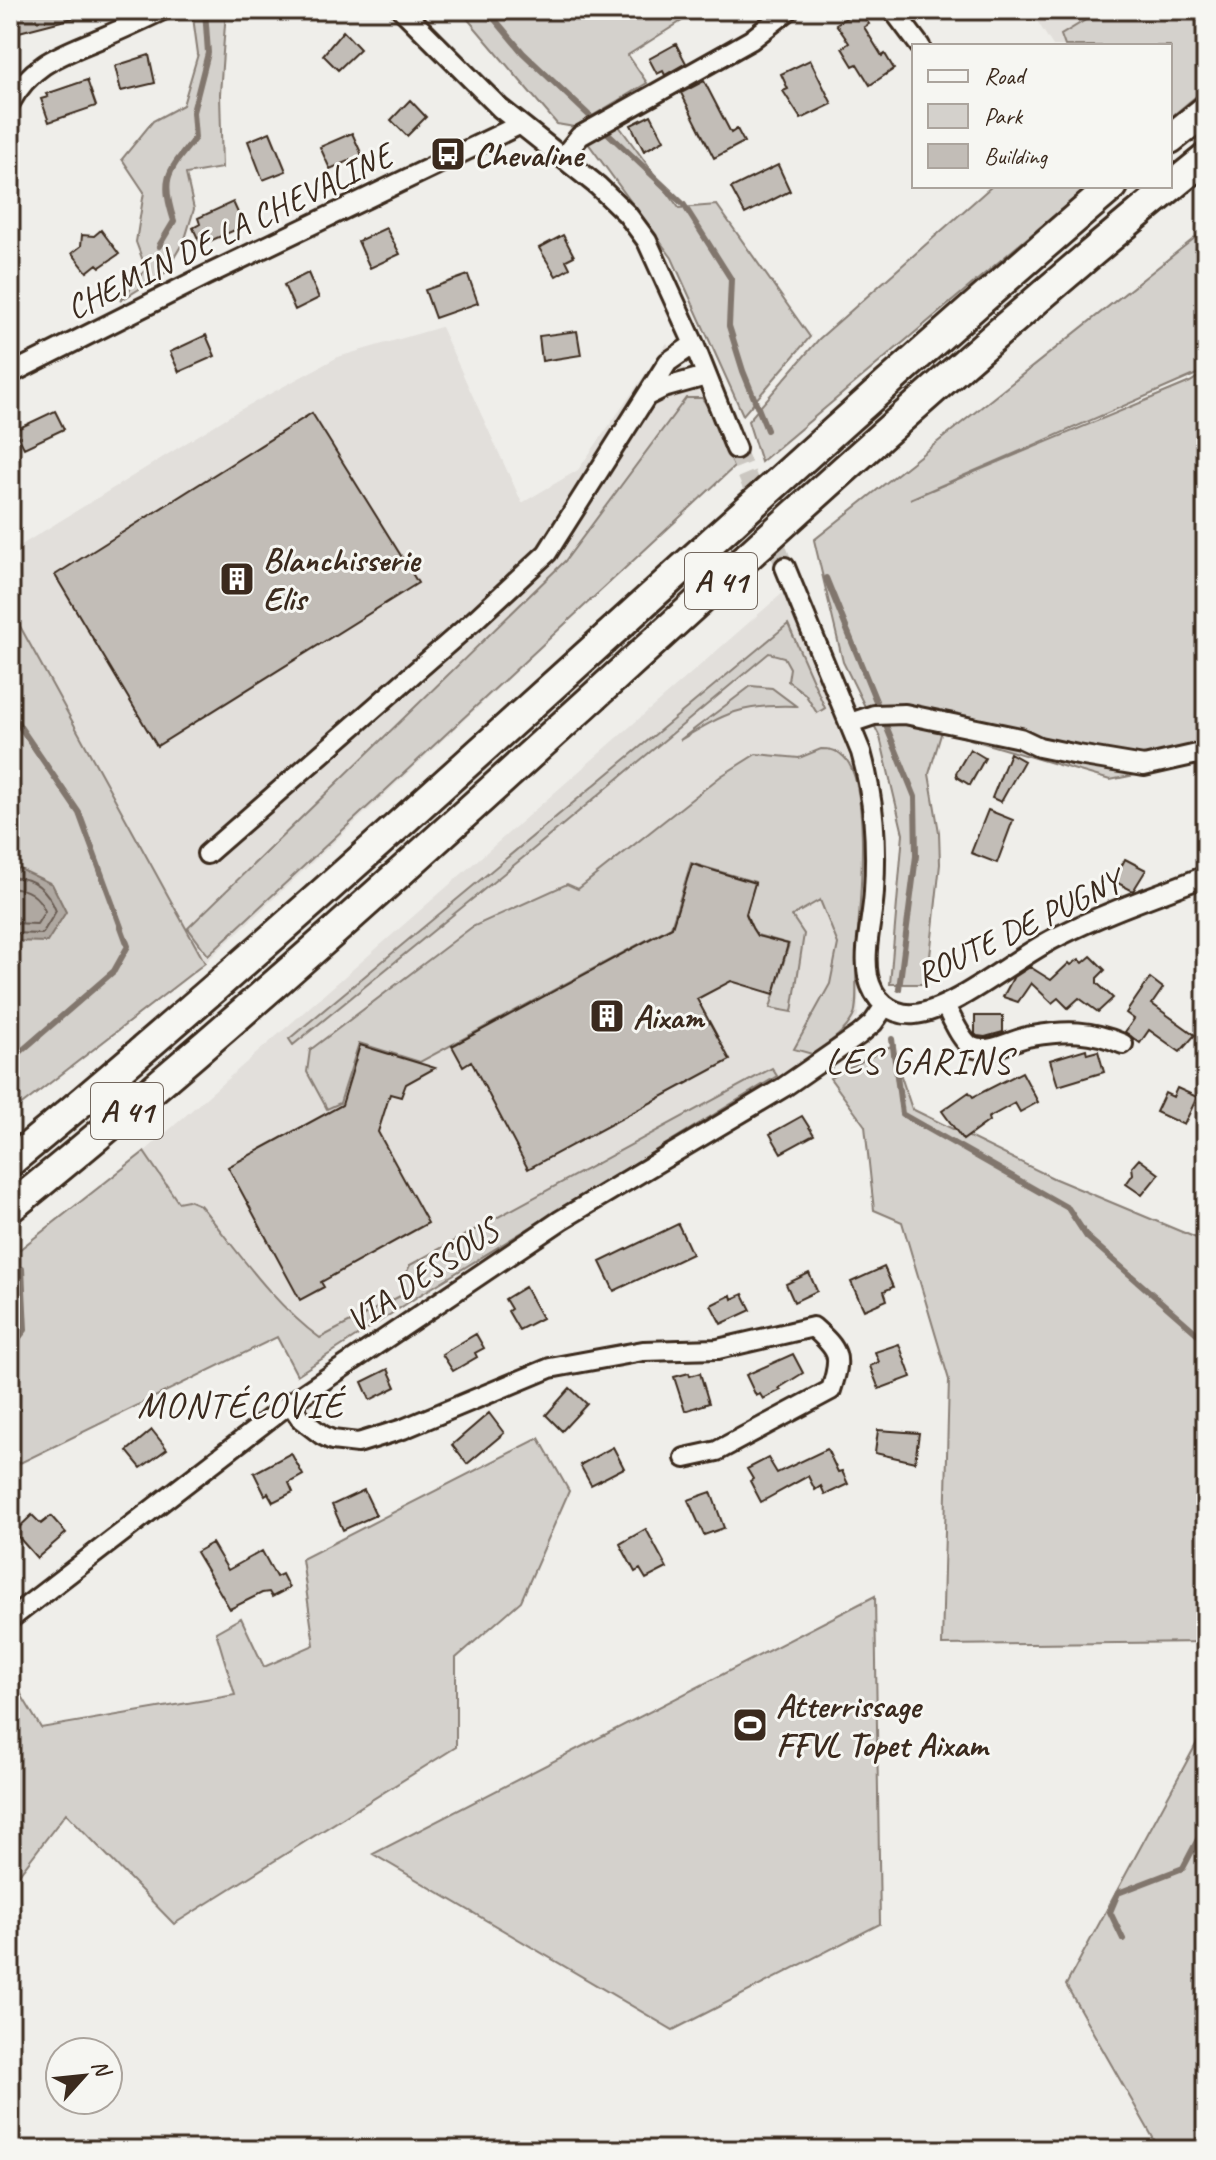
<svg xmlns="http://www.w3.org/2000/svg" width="1216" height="2160" font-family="Caveat,sans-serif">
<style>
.built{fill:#e2dfdb}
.green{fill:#d4d1cc;stroke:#887e75;stroke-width:2}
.water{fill:#afa8a1;stroke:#81766d;stroke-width:2}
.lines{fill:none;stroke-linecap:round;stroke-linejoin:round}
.shore{stroke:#695c52;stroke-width:2}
.stream{stroke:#81766d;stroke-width:6}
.building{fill:#c2bdb7;stroke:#3b2a1e;stroke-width:2}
.minor-tunnel{stroke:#cbc7c1;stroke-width:18;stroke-dasharray:18 9;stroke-linecap:butt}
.minor-casing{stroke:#3b2a1e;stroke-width:24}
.highway-casing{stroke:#3b2a1e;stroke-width:34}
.minor{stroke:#f6f6f2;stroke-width:18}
.highway{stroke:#f6f6f2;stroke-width:28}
.labels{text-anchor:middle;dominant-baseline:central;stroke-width:6;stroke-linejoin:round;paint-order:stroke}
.shield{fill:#f6f6f2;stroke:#73675e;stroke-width:2}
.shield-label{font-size:32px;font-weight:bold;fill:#3b2a1e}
.poi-label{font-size:34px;font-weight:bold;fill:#3b2a1e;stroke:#f6f6f2;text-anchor:start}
.street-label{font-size:34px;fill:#3b2a1e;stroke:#f6f6f2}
.neighbourhood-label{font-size:36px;letter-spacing:2px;fill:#3b2a1e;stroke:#f6f6f2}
</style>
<rect width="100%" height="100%" fill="#efeeea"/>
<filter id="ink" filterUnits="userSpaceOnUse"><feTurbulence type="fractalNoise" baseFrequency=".0125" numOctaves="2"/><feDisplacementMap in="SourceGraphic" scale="16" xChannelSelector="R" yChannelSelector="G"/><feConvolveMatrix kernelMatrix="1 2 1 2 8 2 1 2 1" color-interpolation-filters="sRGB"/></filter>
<g filter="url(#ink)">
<path class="built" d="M1030 10H1206L1170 46H1053Z
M441 327 522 503 578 470 667 343 714 416 734 467 205 963 41 667 10 605V552L236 412 338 357Z
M785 591 856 775 866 846 860 917 858 1016 841 1038 697 1129 562 1204 301 1357 178 1202 144 1152Z"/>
<path class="green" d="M192 10H226L220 94 222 168 186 174 194 209 185 239 165 273 120 301 146 269 136 242 144 192 122 159 153 121 183 105 198 54Z
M460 10H699L628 55 647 83 574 127 557 124Z
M1102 10H1206V88L1170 118V46H1065L1061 35Z
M619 126 679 208 717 205 810 337 743 415 672 258 588 143Z
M992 186H1089L761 462 748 421 819 339Z
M1206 229V370L910 499 1190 382 1206 372V761L1110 780 942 731 929 774 939 832 940 864 927 984H890L903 834 880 737 843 662 814 540Z
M686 398H702L714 416 734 467 208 955 188 928 565 561Z
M10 608 205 963 10 1114Z
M788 624 825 708 817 713 805 694 788 681 790 668 784 657 769 653 530 852 293 1045 289 1039Z
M751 686 772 688 796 706C741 704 726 713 680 740Z
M821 749C830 749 837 750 844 757 873 785 859 915 856 956 855 971 859 1006 853 1017 844 1034 828 1043 812 1054L794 1049 830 984 838 944 820 900 792 916 804 934 792 1012 770 1008 789 944 757 935 745 917 755 882 691 863 671 927 420 1062 359 1043 340 1103 327 1109 307 1072 310 1050 472 927 567 884 578 889 721 776 756 754 799 758Z
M891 1046 912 1109 1053 1178 1206 1242V1642L942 1645 949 1380 902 1222 874 1210 865 1126 830 1078Z
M772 1068 777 1076 420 1295 297 1375 277 1337 10 1468V1257L144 1152 178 1202 188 1200 200 1205C237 1250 272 1303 320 1338L402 1295 403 1280 410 1265Z
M539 1438 569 1491 521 1601 456 1658V1747L174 1924 66 1813 10 1886V1676L41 1728 235 1695 216 1632 241 1618 264 1667 314 1645 302 1559Z
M875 1596 880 1924 673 2030 373 1854Z
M1206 1726V1874L1200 1877 1206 1889V2150H1160L1066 1985Z"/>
<path class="water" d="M20 869 52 884 66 912 47 942 10 941V871Z"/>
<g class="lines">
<path class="shore" d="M10 878C34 876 48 891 56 911L42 934 10 933
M10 888C26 887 39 896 45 911L37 924 10 923"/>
<path class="stream" d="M487 10 523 53 684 205 731 279 729 326 743 371 767 430
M159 246 174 221C160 177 168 172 195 138L193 112 208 53 205 10
M826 578 915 797 916 856 899 989
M10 712 79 813 128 946 114 971 10 1061
M892 1039 902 1114 1068 1208 1087 1237 1200 1336 1206 1347
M10 1349 25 1330 22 1269
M1123 1939 1110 1912 1118 1893 1183 1868 1206 1824"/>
</g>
<path class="building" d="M14 10H76L77 17 19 32Z
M859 10 869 24 864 27 882 56 885 54 894 69 870 85 857 64 853 66 842 48 849 43 836 24Z
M343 31 360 49 338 70 323 55Z
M676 44 686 63 665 75 663 71 657 74 649 59Z
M149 55 155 83 121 91 115 66Z
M810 60 832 104 801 119 783 91 788 89 781 74Z
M87 80 96 106 49 122 41 99 48 97 46 94Z
M704 81 731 133 737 129 744 142 714 158 681 93Z
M410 100 426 117 407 136 391 120Z
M651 115 664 140 644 151 631 125Z
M270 132 286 171 263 180 248 141Z
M352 133 362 155 330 169 320 147Z
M778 165 790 191 745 214 731 188Z
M233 202 244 226 201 245 193 228 200 224 198 218Z
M386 228 400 254 370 268 358 241Z
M101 230 119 254 100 267 97 264 87 272 72 253 81 246 82 235 94 236Z
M563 235 574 256 566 260 570 268 556 276 539 248Z
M308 273 319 298 295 310 284 285Z
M468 275 478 303 435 318 425 290Z
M577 331 581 355 542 361 539 336Z
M206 335 215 356 179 372 170 352Z
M55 411 64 429 24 448 15 430Z
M312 413 418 583 157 746 55 575Z
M970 749 985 758 970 785 957 777 956 773Z
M1010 753 1024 761 1001 802 992 798Z
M988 810 1013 820 997 863 971 853Z
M1125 859 1146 870 1133 891 1114 881Z
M692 864 755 883 746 914 752 928 757 936 788 944 774 994 731 981 697 999 730 1060 528 1169 471 1061 463 1066 452 1046 672 927Z
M1091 956 1105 970 1097 978V983L1113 998 1098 1012 1079 998 1068 1008 1058 998 1052 1003 1031 983 1018 1002 1003 997 1013 978 1030 967 1051 980 1069 963 1071 965 1079 959 1083 963Z
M1150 978 1163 988 1152 1004 1195 1035 1180 1052 1149 1030 1140 1043 1125 1032 1134 1019 1126 1013Z
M975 1016H1003V1032L985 1037 977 1036 975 1034Z
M360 1045 435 1068 406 1084 401 1097 390 1094 378 1132 428 1223 321 1282 324 1287 300 1300 228 1167 342 1105Z
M1086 1049 1087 1054 1098 1051 1104 1072 1058 1086 1050 1060Z
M1022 1072 1038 1102 1020 1112 1015 1103 988 1118 989 1121 963 1140 942 1111 969 1092 973 1097Z
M1177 1088 1197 1097 1184 1125 1156 1112 1165 1093 1173 1097Z
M802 1116 814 1135 781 1153 770 1134Z
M1139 1159 1159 1174 1142 1195 1126 1184 1133 1174 1132 1167Z
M678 1224 692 1254 614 1291 600 1262Z
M884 1267 893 1287 884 1291 887 1300 864 1310 851 1282Z
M809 1273 817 1291 794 1302 786 1284Z
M525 1287 542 1318 519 1330 508 1311 511 1309 505 1299Z
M743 1294 751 1310 721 1324 711 1305 731 1295 732 1299Z
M476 1334 484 1348 475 1353 477 1357 453 1371 442 1354Z
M899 1344 911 1377 879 1389 870 1366 879 1362 875 1352Z
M793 1354 803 1373 779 1388 781 1390 763 1399 760 1394 756 1396 746 1375Z
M388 1369 396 1387 370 1400 362 1382Z
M689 1373 690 1376 700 1373 709 1403 685 1411 674 1377Z
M570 1388 587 1404 562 1431 546 1415Z
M489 1413 504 1433 467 1464 452 1445Z
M152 1430 167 1449 141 1468 127 1451Z
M878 1430 919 1433 915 1462 875 1453Z
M613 1447 624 1468 591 1485 580 1465Z
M827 1449 838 1472 842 1471 848 1484 825 1495 821 1486 815 1490 808 1476 761 1502 750 1481 753 1479 747 1469 768 1458 777 1473Z
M291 1453 303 1475 289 1483 293 1492 273 1502 268 1493 265 1495 254 1473Z
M364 1490 376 1515 343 1530 332 1505Z
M711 1492 724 1528 704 1535 688 1500Z
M32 1515 41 1524 51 1516 66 1533 37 1558 14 1532Z
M646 1529 667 1568 646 1579 640 1569 635 1572 620 1544Z
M212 1543 228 1570 262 1551 276 1577 282 1574 289 1588 272 1597 269 1592 262 1593 230 1609 196 1552Z"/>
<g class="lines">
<path class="minor-tunnel" d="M736 449 785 567"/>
<defs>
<path id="minor" d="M402 10 500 108 598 186 627 214 647 241 694 344 736 449
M893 10 920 46
M10 103C33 61 65 54 106 36 125 28 144 19 163 10
M563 157 580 136 751 40 789 10
M10 374 205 276 519 125
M647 396 663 388 706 376
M785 567 861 752C874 799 877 842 874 891 873 918 863 949 868 976 873 1000 891 1016 915 1014 956 1010 1018 955 1059 936 1106 912 1157 895 1206 876
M850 723 874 715 905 714 1020 738 1039 747 1078 755 1144 766 1206 752
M207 854 477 618 547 553 668 362 694 344
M945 1006C952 1017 960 1040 972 1047 989 1055 1015 1038 1032 1036 1066 1030 1091 1030 1123 1044
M290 1403 301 1419 322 1435 332 1440 358 1443 403 1429 550 1368 643 1351 718 1349 813 1327C840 1351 842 1356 831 1390L717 1451 685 1458
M10 1619 290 1403 561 1220 784 1087 859 1035 873 1023 885 1006"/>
<path id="highway" d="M1170 139 1206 110
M10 1162C388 849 740 505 1113 186
M10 1208C423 874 794 493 1206 158"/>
</defs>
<use href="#minor" class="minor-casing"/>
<use href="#highway" class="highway-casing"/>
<use href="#minor" class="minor"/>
<use href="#highway" class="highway"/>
</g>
</g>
<defs>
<symbol id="bus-square" viewBox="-11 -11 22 22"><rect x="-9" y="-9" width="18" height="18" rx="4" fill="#3b2a1e" stroke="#f6f6f2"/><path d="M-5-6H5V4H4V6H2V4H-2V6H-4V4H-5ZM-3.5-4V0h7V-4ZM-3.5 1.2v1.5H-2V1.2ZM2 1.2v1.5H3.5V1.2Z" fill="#fff"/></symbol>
<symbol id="building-square" viewBox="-11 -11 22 22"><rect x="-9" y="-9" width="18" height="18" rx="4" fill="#3b2a1e" stroke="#f6f6f2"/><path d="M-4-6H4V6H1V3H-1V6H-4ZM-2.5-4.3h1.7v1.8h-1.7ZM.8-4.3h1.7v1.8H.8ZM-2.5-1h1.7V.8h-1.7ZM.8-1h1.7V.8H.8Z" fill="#fff"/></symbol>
<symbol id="stadium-square" viewBox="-11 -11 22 22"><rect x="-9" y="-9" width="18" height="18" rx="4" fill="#3b2a1e" stroke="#f6f6f2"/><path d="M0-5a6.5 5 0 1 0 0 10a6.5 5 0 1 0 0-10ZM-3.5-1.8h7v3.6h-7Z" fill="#fff"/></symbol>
</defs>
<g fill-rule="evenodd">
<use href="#bus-square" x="428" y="134" width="40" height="40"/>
<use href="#building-square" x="217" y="559" width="40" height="40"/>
<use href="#building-square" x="587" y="996" width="40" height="40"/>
<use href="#stadium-square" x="730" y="1705" width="40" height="40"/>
</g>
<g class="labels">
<g class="shield">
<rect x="685" y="553" width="72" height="56" rx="6"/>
<rect x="91" y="1083" width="72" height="56" rx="6"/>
</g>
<g class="shield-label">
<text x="721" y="581">A 41</text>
<text x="127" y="1111">A 41</text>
</g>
<g class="poi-label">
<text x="474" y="154">Chevaline</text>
<text x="263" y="559">Blanchisserie<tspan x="263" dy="39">Elis</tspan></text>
<text x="633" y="1016">Aixam</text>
<text x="776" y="1705">Atterrissage<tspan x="776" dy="39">FFVL Topet Aixam</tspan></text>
</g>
<g class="street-label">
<text transform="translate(229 231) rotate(-26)">CHEMIN DE LA CHEVALINE</text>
<text transform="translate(1018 928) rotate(-26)">ROUTE DE PUGNY</text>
<text transform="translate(422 1275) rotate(-34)">VIA DESSOUS</text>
</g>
<g class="neighbourhood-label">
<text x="919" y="1061">LES GARINS</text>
<text x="241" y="1405">MONTÉCOVIÉ</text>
</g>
</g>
<rect width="1216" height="2160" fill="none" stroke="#f6f6f2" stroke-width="40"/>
<rect x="20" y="20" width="1176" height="2120" fill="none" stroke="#3b2a1e" stroke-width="3" filter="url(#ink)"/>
<rect x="912" y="44" width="260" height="144" fill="#f6f6f2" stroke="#aba49d" stroke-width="2"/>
<rect x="928" y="70" width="40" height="12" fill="#f6f6f2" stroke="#aba49d" stroke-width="2"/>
<text x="984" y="84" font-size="24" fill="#3b2a1e">Road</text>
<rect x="928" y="104" width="40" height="24" fill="#d4d1cc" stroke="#aba49d" stroke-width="2"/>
<text x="984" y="124" font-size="24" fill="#3b2a1e">Park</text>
<rect x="928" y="144" width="40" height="24" fill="#c2bdb7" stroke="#aba49d" stroke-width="2"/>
<text x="984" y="164" font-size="24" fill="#3b2a1e">Building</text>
<g transform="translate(84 2076) rotate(63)"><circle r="38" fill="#f6f6f2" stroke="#aba49d" stroke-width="2"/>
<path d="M0-6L14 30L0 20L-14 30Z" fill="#3b2a1e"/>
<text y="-12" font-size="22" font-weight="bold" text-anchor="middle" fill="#3b2a1e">N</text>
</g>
</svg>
